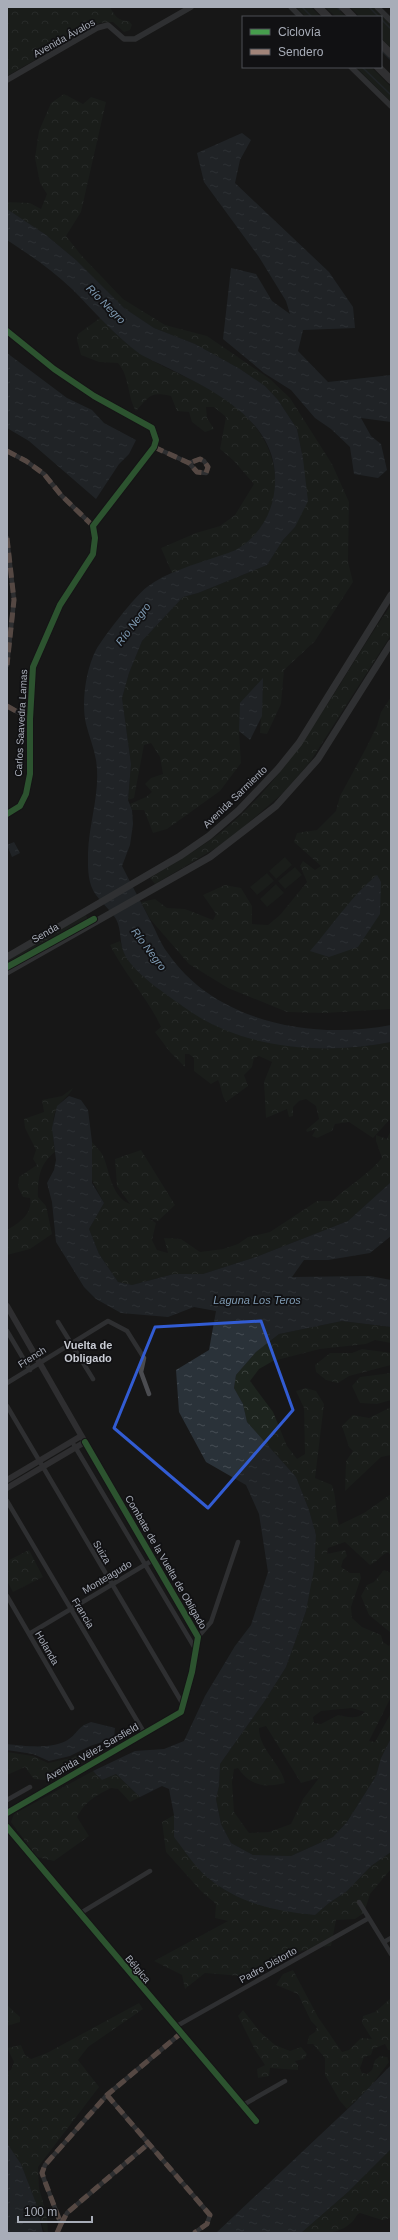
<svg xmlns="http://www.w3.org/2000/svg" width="398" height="2240" font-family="Arial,sans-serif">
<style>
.grass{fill:#1d241e}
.forest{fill:url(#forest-crowns);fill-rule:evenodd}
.water{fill:url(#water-ripples)}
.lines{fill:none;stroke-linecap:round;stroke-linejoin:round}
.stream{stroke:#2a3239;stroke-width:1.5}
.minor{stroke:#4b4c50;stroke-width:4.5}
.tertiary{stroke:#4b4c50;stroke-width:5.5}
.secondary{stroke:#4a4a4e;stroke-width:6}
.primary{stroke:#4d4f52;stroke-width:7}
.trunk{stroke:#4e4e52;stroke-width:8}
.quiet{stroke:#a18479;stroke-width:5;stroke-dasharray:10 5;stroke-linecap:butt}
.cycleway-casing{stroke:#111113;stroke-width:8}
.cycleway{stroke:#469c4c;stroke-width:6}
.marked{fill:none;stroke:#325cd3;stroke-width:3;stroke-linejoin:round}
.labels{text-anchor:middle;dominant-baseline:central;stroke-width:3.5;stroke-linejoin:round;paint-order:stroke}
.street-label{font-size:10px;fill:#a8adb8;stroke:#111113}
.water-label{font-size:11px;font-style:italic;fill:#7f9bb3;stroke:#111113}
.neighbourhood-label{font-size:11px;font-weight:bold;fill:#c9ccd4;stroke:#111113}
</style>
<defs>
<pattern id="forest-crowns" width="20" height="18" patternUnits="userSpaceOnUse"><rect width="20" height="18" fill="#1d241e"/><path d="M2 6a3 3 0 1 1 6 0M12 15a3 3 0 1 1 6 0" fill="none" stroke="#3b413d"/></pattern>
<pattern id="water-ripples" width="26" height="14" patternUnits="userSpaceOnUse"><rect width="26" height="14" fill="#2a3239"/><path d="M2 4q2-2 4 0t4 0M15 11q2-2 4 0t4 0" fill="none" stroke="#464d54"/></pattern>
</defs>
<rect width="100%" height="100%" fill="#171717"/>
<path class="grass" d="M296 7H311L321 17H306Z
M325 7H336L346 17H336Z
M350 7H373L391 25V48L381 38V17H360Z
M356 67H371L390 86 391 102Z
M285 857 292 865 276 879 269 871Z
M295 867 302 875 285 889 278 881Z
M267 873 274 881 257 895 250 887Z
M276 884 284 893 267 907 260 899Z"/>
<path class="forest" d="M7 7H110C115 16 118 21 129 21L132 25 130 30 124 32 113 22 99 23 7 76Z
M64 94 83 104 91 97 106 102 81 212 66 236 81 255 123 299 165 325 207 336 270 379 290 398 332 464 349 502 348 562 353 582 315 641 284 670 281 704 267 734 260 733 263 679 239 731 241 763 220 791 167 829 153 833 144 810H132L130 804 146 797 152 792 145 784 151 778 163 774 160 757 151 743 144 745 134 798 128 800 131 764 122 698 129 673 142 641 183 597 198 593 267 565 283 540 295 527 303 459 297 429 278 400 265 386 240 369 195 344 154 328 124 308 76 260 46 235 7 209V202L30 203 41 209 47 194 40 183 35 158 39 131 51 103Z
M100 318C113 330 126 345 141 354 168 371 200 381 227 400 260 423 283 460 273 501 268 520 256 539 238 549 222 558 191 565 172 573L161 548 196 533 220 526 235 515 254 484 234 461 220 449 226 417 214 407H206L207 418 214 429 205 432 192 422 189 412 177 411 171 396C151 391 149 396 136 411 127 396 130 377 118 363L99 362 81 355 77 340 78 334Z
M391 605V635L310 762 283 793 240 830 216 848 155 884 150 878C176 862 203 847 226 828 299 767 338 681 391 605Z
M391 697V1009L324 1013 287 1012 228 988 189 964 150 919 141 902 155 899 167 908 185 909 213 920 216 914 203 895 225 885 241 888 252 906V924L268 925 280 915 307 882 300 866 303 861 315 870 321 866 294 842 297 833 317 830 336 811 340 796 365 750 377 726 381 712Z
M85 914 88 919 7 967V960Z
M120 941C129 967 146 978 168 994 237 1045 307 1058 391 1042V1118L373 1138 349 1122 335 1124 332 1131 317 1138 312 1136 316 1129 307 1132 306 1130 319 1119 316 1106 306 1099 299 1101 293 1107V1116L289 1117 287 1109 266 1118 264 1082 272 1062 259 1056 254 1058 252 1067 244 1075 248 1086 226 1102C221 1095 222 1088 218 1080L211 1084 194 1071V1058L189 1054H185V1067L170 1052 155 1032 161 1027C148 998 124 974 110 945Z
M73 1088C69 1096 64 1098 59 1105 50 1115 53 1140 55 1152 39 1164 38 1179 38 1197L46 1206 52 1234 30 1249 7 1255V1230C19 1223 33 1214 30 1198L23 1197 18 1187 19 1177 37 1165 33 1159 36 1150 25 1128 24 1119 44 1112 42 1100 62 1096Z
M391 1130V1182L348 1221 256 1257 203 1274H174L132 1285 118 1282 99 1254 89 1229 104 1203 92 1180V1142C96 1147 102 1152 104 1158 110 1174 112 1197 130 1204L117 1186 115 1159 141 1150 175 1205 158 1221 149 1218 156 1223 152 1240 157 1250 168 1253 164 1238 181 1239 200 1252 223 1249 238 1244 248 1237 270 1232 317 1201H332C348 1186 368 1175 382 1158L376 1141V1135L387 1139Z
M342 1321 391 1327V1343L375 1340 366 1344 320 1349 273 1361 259 1369 250 1381 273 1412 287 1446 297 1459 305 1454 304 1408 296 1391 306 1388 316 1391 324 1404 315 1478 332 1485C337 1498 335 1512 339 1525L364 1513 391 1494V1556L388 1552C380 1556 377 1562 370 1565L345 1542 328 1548 327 1554 345 1550 347 1556 343 1560 341 1567 350 1573H360L361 1578 351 1607 352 1618 362 1627 381 1635 383 1642 389 1646 391 1642V1697L369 1741 375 1742 391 1713V1738L381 1758 376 1776 347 1822 333 1837 291 1856 253 1855 231 1843 221 1824 216 1799 219 1786 220 1764 264 1702 286 1667 306 1611 313 1569 316 1535 309 1510 296 1477 247 1422 243 1404 234 1388 236 1375 256 1352 279 1334ZM352 1708 365 1712C357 1720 348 1717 338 1715L321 1724 314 1723 313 1717 321 1711ZM266 1726 301 1783 319 1778 303 1799 291 1824 269 1832 249 1833 234 1812 232 1782 234 1769 238 1768C250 1786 265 1788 285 1783 281 1763 259 1750 259 1728Z
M362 1349 391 1353V1365L349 1376 338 1383 326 1380 316 1372 315 1365 330 1353H352Z
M391 1373V1400L377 1404 360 1403 352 1386 360 1377Z
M391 1407V1455L381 1457 345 1491 346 1461 353 1451 349 1447 342 1426 353 1415 369 1418Z
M29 1550 43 1577 13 1592 7 1581V1561Z
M384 1570 391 1573V1633L369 1615 361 1596 367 1585 374 1582Z
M94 1747 96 1750 45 1780 34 1779 25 1767 7 1775V1752L33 1756 48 1763 71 1758Z
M93 1771 102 1780 116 1774 140 1797 130 1802 118 1789 111 1788C95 1796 86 1801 77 1817L89 1836 54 1861 37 1857 11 1822 14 1814Z
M174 1815V1837L315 1914 329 1903 347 1891 371 1866 391 1852V1869L370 1894 364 1913 355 1919 336 1920 331 1946C306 1946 272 1961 252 1977L205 1973 185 1989 182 1975 154 1961 228 1921 215 1918 216 1904 201 1891 166 1852 162 1822Z
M293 1970 318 2017 342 2052 349 2050 361 2038 372 2039 362 2023 363 2016 375 2012 391 1998V2050H388L385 2044 373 2049 371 2055 364 2057 360 2068 362 2073 367 2074 372 2070 375 2060 380 2056 387 2057 389 2062 371 2086 347 2109 340 2101 325 2075V2058L313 2044H307L309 2036 315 2032 317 2027 311 2021 298 1994 276 1985 283 1974Z
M139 2003 143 2009 88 2047 78 2060 99 2087 38 2167 39 2188 47 2217 48 2233 44 2231 36 2203 21 2164 7 2143V2071L11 2070 14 2062 7 2048 21 2045 25 2055 31 2059 47 2053Z
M7 2005 20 2017V2022L7 2026Z
M243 2010 260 2032 275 2045 290 2051 301 2047 307 2054 304 2059 295 2061 298 2065V2070L270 2068 269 2076 258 2078 257 2069 265 2065 255 2050 238 2016Z
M391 2149V2218L382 2220 360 2213C355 2215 356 2219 352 2222 338 2236 319 2233 301 2233L348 2192Z"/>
<path class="water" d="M242 133 251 140 240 160 235 183 329 272 353 307 355 328 303 330 298 351 328 382 391 375V422L361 418 371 436 381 444 387 470 378 478 354 474 350 447 331 429 315 418 291 390 264 373 223 339 231 268 256 274 272 301 290 314 286 301 259 257 204 182 197 153Z
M7 209 46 235 76 260 124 308 154 328 195 344 240 369 265 386 278 400 297 429 303 459 308 501 295 527 283 540 267 565 198 593 183 597 142 641 129 673 122 698 131 764 128 800 132 810 133 824 130 845 122 866C131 884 141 902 150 920 156 930 160 943 167 952 215 1023 313 1040 391 1025V1042C325 1055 249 1050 191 1012 172 998 136 976 125 955 119 944 122 930 116 919 112 912 105 906 100 900 87 886 88 871 88 853 89 822 101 791 96 760 94 748 89 736 86 724 81 702 86 669 96 650 104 636 135 596 147 587 167 572 193 565 216 557 224 554 233 552 239 548 267 530 279 498 274 466 267 418 213 390 174 371 163 365 150 360 140 354 115 336 94 311 72 289 52 270 30 255 7 240Z
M7 353 67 398 92 410 104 423 136 440 129 454 119 464 96 499 29 441 7 428Z
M263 678 262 716 250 740 239 731 240 703Z
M14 842 20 853 12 857 7 845Z
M377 875 381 882 380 914 358 947 329 957 310 951C333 925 351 896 377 875Z
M69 1096 81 1100 88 1110 92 1142V1183L104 1203 89 1229 99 1254 118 1282 132 1285 174 1274H203L256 1257 348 1221 391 1182V1236L370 1253 328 1260H304L292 1277 370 1276 391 1280V1327L342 1321 279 1334 256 1352 236 1375 234 1388 243 1404 247 1422 296 1477 309 1510 316 1535 314 1569 306 1611 286 1667 264 1702 220 1764 219 1786 216 1799 221 1824 231 1843 253 1855 291 1856 333 1837 347 1822 376 1776 381 1758 391 1738V1852L371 1866 347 1891 329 1903 315 1915C274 1911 240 1904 207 1877 195 1867 184 1850 174 1837V1815L169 1789 162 1786 140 1797 116 1774 102 1780 93 1771 135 1751 164 1749 184 1741 205 1696 235 1646 251 1625 268 1572 259 1514 246 1485 206 1462 179 1412 176 1370 209 1350 216 1311 194 1307 168 1317 121 1313 96 1299 84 1287 56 1242 52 1202 47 1183 54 1170 56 1160 52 1128 57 1106Z
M91 1722 115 1728 114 1738 90 1746 70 1756 49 1761 33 1754 7 1750V1744C25 1746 54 1750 69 1739 79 1732 77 1727 91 1722Z
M391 2065V2149L348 2192 301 2233H216L354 2103Z
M7 2143 21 2164 36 2203 43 2233H7Z"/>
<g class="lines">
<path class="stream" d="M302 7 312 17
M337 7 340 10
M369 7 379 17
M381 19 391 29
M381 50 391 60
M362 67 391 95"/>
<path class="minor" d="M7 331 54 369 94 396 152 428 156 440 154 447 93 526 95 538 93 554 60 605 33 667 30 719V774L26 794 20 806 7 814
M154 447 189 463 197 472 206 473 208 467 204 461 200 459 189 463
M7 451 26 461 44 474 61 495 93 526
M7 538 14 600 7 665
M7 706 30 719
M58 1322 93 1379
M7 1331 30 1370
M7 1383 108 1321 127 1331 144 1358 141 1372 149 1394
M7 1406 184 1706
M74 1445 196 1650
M7 1501 145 1734
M7 1596 72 1708
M29 1634 153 1560
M198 1637 211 1622 238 1542
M7 1800 30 1787
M7 1827 256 2121
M359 1902 391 1954
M79 1914 150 1871
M384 1942 391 1938
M175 2027 369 1918
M107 2095 210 2215 207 2224 194 2233
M243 2105 285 2081
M61 2224 67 2213 148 2144
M57 2233 61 2224 44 2179 42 2173 45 2165 107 2095 180 2034"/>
<path class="tertiary" d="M291 7 301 17
M377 7 391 21
M351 67 391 106
M7 80 97 28 108 25 124 39H135L191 7
M7 1813 181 1712 192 1672 198 1637 85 1442"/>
<path class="secondary" d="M7 1306 85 1442 7 1488
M7 1480 81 1436"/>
<path class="primary" d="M7 957 180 856 209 836 239 810 278 769 299 743 391 595
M7 972 210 857 276 806 318 759 391 643"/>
<path class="trunk" d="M318 7 328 17
M343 7 353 17
M381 44 391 54
M378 67 391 80"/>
<path class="quiet" d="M154 447 189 463 197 472 206 473 208 467 204 461 200 459 189 463
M7 451 26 461 44 474 61 495 93 526
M7 538 14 600 7 665
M7 706 30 719
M107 2095 210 2215 207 2224 194 2233
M61 2224 67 2213 148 2144
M57 2233 61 2224 44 2179 42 2173 45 2165 107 2095 180 2034"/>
<defs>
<path id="cycleway" d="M7 331 54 369 94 396 152 428 156 440 154 447 93 526 95 538 93 554 60 605 33 667 30 719V774L26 794 20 806 7 814
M7 967 94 919
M7 1813 181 1712 192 1672 198 1637 85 1442
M7 1827 256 2121"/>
</defs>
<use href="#cycleway" class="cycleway-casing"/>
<use href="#cycleway" class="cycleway"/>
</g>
<path d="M0 0H398V2240H0ZM261 1321 293 1410 208 1508 114 1428 155 1327Z" fill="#171717" fill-opacity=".55" fill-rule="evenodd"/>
<path class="marked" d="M261 1321 293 1410 208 1508 114 1428 155 1327Z"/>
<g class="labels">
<g class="street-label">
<text transform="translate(64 38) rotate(-29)">Avenida Ávalos</text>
<text transform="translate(21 723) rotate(-87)">Carlos Saavedra Lamas</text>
<text transform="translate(235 797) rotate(-44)">Avenida Sarmiento</text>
<text transform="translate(45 933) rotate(-30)">Senda</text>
<text transform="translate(32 1357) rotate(-32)">French</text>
<text transform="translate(102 1552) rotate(59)">Suiza</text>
<text transform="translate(166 1562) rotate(60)">Combate de la Vuelta de Obligado</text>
<text transform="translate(107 1577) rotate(-31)">Monteagudo</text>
<text transform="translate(83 1613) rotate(59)">Francia</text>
<text transform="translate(47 1648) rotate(60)">Holanda</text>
<text transform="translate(92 1752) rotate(-30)">Avenida Vélez Sarsfield</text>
<text transform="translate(268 1965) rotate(-29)">Padre Distorto</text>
<text transform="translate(138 1969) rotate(50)">Bélgica</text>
</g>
<g class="water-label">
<text transform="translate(106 304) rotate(45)">Río Negro</text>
<text transform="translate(133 624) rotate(-53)">Río Negro</text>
<text transform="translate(149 949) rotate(53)">Río Negro</text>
<text x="257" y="1300">Laguna Los Teros</text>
</g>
<g class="neighbourhood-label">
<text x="88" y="1345">Vuelta de<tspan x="88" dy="13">Obligado</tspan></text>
</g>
</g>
<rect width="398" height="2240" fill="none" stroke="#a8adb8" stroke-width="16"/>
<rect x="242" y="16" width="140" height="52" fill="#111113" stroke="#4d4f55"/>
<rect x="250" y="29" width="20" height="6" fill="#469c4c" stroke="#4d4f55"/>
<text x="278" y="36" font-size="12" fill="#a8adb8">Ciclovía</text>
<rect x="250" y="49" width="20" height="6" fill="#a18479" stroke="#4d4f55"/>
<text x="278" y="56" font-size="12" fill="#a8adb8">Sendero</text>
<path d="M18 2216v6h74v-6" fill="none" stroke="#a8adb8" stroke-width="2"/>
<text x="24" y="2216" font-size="12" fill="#a8adb8" stroke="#111113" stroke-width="3" paint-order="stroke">100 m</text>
</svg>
